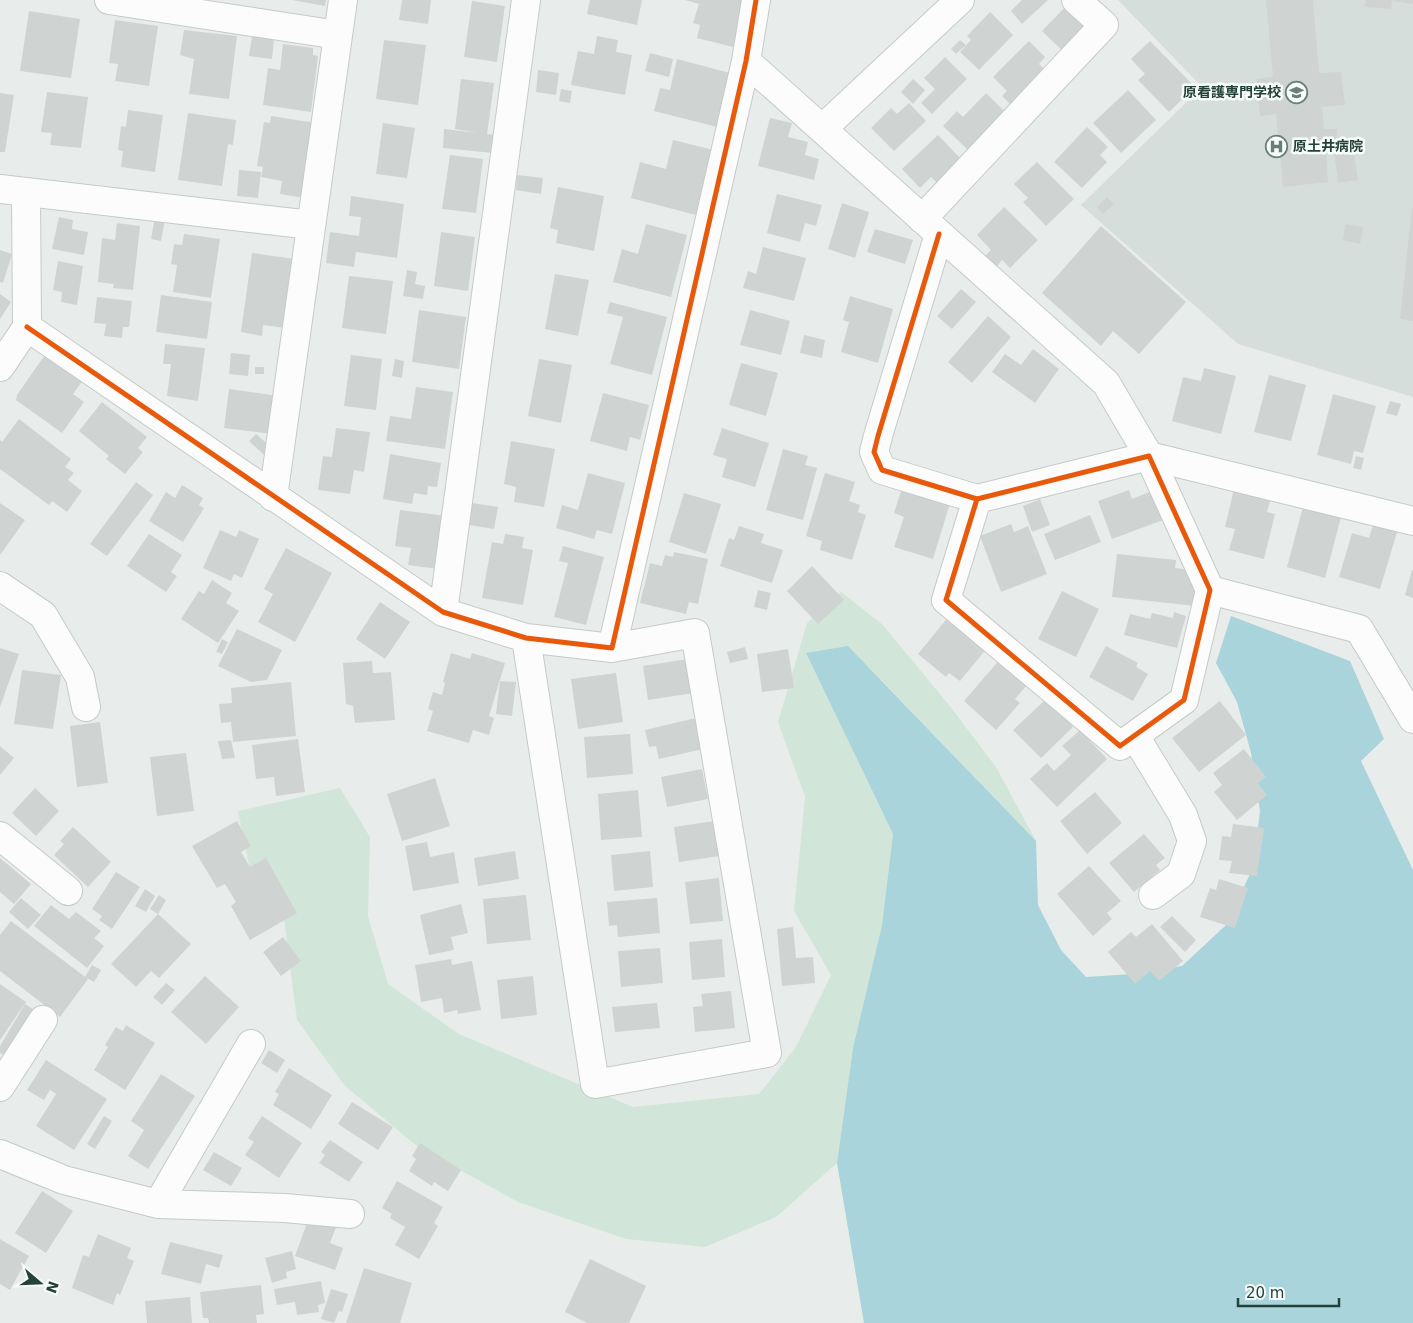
<svg xmlns="http://www.w3.org/2000/svg" width="1413" height="1323" font-family="'DejaVu Sans','Noto Sans JP',sans-serif">
<style>
.built{fill:#d6dedb}
.green{fill:#d1e6d8}
.water{fill:#a9d4db}
.building{fill:#cfd4d2}
.lines{fill:none;stroke-linecap:round;stroke-linejoin:round}
.street-casing{stroke:#c5cac8;stroke-width:30}
.street{stroke:#fcfcfc;stroke-width:28}
.cycleway-casing{stroke:#f7fbf9;stroke-width:8}
.cycleway{stroke:#e8590c;stroke-width:5}
.labels{text-anchor:middle;dominant-baseline:central;stroke-width:5;stroke-linejoin:round;paint-order:stroke}
.poi-label{font-size:14px;font-weight:bold;fill:#24423a;stroke:#f7fbf9;text-anchor:end}
</style>
<rect width="100%" height="100%" fill="#e8edeb"/>
<path class="built" d="M1118 0H1413V397L1238 344 1081 205 1202 87Z"/>
<path class="green" d="M841 592 882 624 949 705 996 767 1036 841 867 665 806 653 893 834 882 925 853 1048 837 1163 776 1217 705 1247 626 1239 518 1202 418 1147 345 1086 297 1020 284 919 251 875 238 811 340 788 370 837 368 916 388 984 459 1034 633 1107 759 1094 796 1047 831 975 794 911 805 797 778 722 807 623Z"/>
<path class="water" d="M1231 616 1350 661 1384 739 1361 761 1413 870V1323H864L837 1163 853 1048 882 925 893 834 806 653 848 646 1036 841 1038 905 1061 950 1086 977 1132 974 1182 966 1225 926 1253 868 1260 811 1251 753 1237 702 1216 663Z"/>
<path class="building" d="M292 0H326L325 6Z
M402 0H431L428 24 399 20Z
M590 0H642L637 25 587 14Z
M745 0 733 47 697 38 700 25 693 23 699 4 685 0Z
M1022 0H1048L1022 24 1011 11Z
M1266 0H1313L1319 73 1341 72 1345 105 1322 107 1324 129H1337V141L1325 142 1328 182 1283 187 1276 114 1260 116 1256 79 1273 77Z
M1366 0H1392L1391 9 1365 7Z
M1394 0H1413V4L1394 1Z
M472 1 505 6 497 62 464 57Z
M1071 1 1090 30 1066 54 1042 31Z
M29 11 80 19 71 78 20 71Z
M990 12 1013 35 979 70 960 52 971 40 967 36Z
M115 20 158 26 149 86 115 81 118 64 109 63Z
M184 30 237 36 229 99 189 94 194 59 180 55Z
M252 36 274 39 272 59 249 56Z
M597 36 618 40 616 52 632 55 625 95 571 85 578 51 594 54Z
M384 40 426 45 418 105 376 99Z
M960 40 966 45 956 54 951 49Z
M1029 41 1045 57 1039 64 1048 73 1013 107 1002 96 1007 91 993 77Z
M1150 41 1195 87 1169 112 1138 80 1145 74 1131 59Z
M283 44 313 48V55L318 56 311 112 263 105 268 68 280 70Z
M650 53 673 59 669 77 645 71Z
M945 57 967 79 932 114 921 103 935 89 924 78Z
M677 59 730 73 717 127 654 111 660 88 670 90Z
M538 70 559 73 556 95 536 92Z
M461 79 494 83 487 134 495 135 493 153 443 148 444 129 478 133 455 129Z
M913 79 925 90 913 104 901 92Z
M561 89 572 91 570 103 559 101Z
M1128 90 1156 120 1121 153 1093 123Z
M47 92 88 97 81 148 50 145 52 133 41 132Z
M0 93 14 95 5 152H0Z
M986 93 1006 113 969 151 943 126 957 111 963 117Z
M909 103 926 121 894 151 871 128 891 108 897 114Z
M128 110 163 115 155 172 121 167 123 151 118 150 121 126 126 127Z
M188 113 236 120 233 145 228 144 222 186 178 180Z
M271 116 316 123 304 198 280 194 282 181 261 177 263 167 257 166 264 122 270 123Z
M770 118 792 123 788 137 808 142 805 155 819 159 814 180 758 166Z
M383 123 415 128 407 178 376 174Z
M1087 127 1108 147 1100 155 1107 162 1082 188 1054 162Z
M938 135 962 160 937 183 931 177 920 188 902 169Z
M673 140 713 150 696 215 631 198 640 162 666 169Z
M1353 148 1358 180 1338 183 1334 151Z
M450 155 483 159 476 213 442 209Z
M1037 162 1074 199 1046 226 1023 202 1028 198 1014 184Z
M239 170 261 172 258 198 237 196Z
M517 175 543 178 541 194 516 190Z
M558 187 604 196 594 251 556 243 558 230 550 228Z
M777 194 822 205 816 226 805 223 800 242 767 233Z
M351 196 404 204 397 258 356 252 354 267 326 263 330 232 359 236 361 217 349 216Z
M1107 197 1114 204 1103 214 1097 207Z
M842 203 869 212 855 258 828 249Z
M1004 207 1038 240 1010 268 1002 260 996 267 985 256 991 250 977 235Z
M1412 208H1413V321L1400 319Z
M59 217 73 220 72 229 88 232 84 255 52 249Z
M155 217 165 219 161 241 151 239Z
M117 223 140 226 133 290 113 288 114 284 98 282 102 238 115 240Z
M646 224 687 235 671 297 613 282 622 249 638 254Z
M1345 224 1363 227 1360 244 1343 240Z
M1101 226 1186 302 1139 354 1113 331 1101 346 1042 293Z
M875 229 913 240 905 264 867 252Z
M441 232 475 237 468 291 434 286Z
M184 234 220 239 211 298 173 292 177 265 171 264 174 244 182 245Z
M763 247 806 258 794 301 743 288 748 271 756 274Z
M0 250 12 254 3 283 0 282Z
M252 253 295 259 285 328 263 325 262 336 241 332Z
M58 261 83 266 77 305 61 302 62 292 53 290Z
M407 270 417 272 415 284 425 286 423 299 403 296Z
M555 274 589 280 578 336 545 329Z
M349 276 393 281 386 334 342 328Z
M961 289 976 302 952 329 937 316Z
M0 294 11 302 0 319Z
M161 295 212 302 207 339 156 332Z
M850 296 893 309 878 363 841 352 849 322 843 320Z
M97 297 132 301 129 327H123L122 338 104 336 106 324 94 323Z
M610 302 667 317 652 375 610 364 623 317 607 313Z
M419 310 466 317 459 369 412 362Z
M750 310 790 321 781 355 740 345Z
M988 316 1011 337 972 383 948 362Z
M804 335 825 340 822 358 800 353Z
M165 344 205 348 198 401 167 396 171 364H163Z
M1033 349 1059 369 1035 403 992 372 1005 354 1021 365Z
M47 352 84 379 73 394 84 402 62 433 16 400 17 395Z
M231 353 250 355 248 376 229 374Z
M351 355 382 359 376 410 344 406Z
M395 359 404 361 402 378 392 376Z
M539 359 572 365 561 423 528 416Z
M741 363 778 373 766 416 729 405Z
M255 367H264V374H255Z
M1204 368 1236 376 1221 434 1172 421 1183 377 1201 381Z
M1269 375 1306 385 1291 441 1254 432Z
M416 387 453 392 445 449 386 441 390 416 411 419Z
M229 389 278 396 273 434 224 428Z
M603 393 649 405 640 440 630 437 627 451 590 441Z
M1333 394 1376 406 1363 453 1354 451 1351 464 1317 455Z
M1390 401 1401 404 1397 416 1386 413Z
M102 402 147 437 138 448 143 452 125 474 106 459 109 456 79 431Z
M19 419 71 459 65 467 74 473 68 480 82 491 67 512 52 501 49 505 0 469V440L2 442Z
M336 428 370 432 364 472 354 470 350 494 318 490 323 456 332 457Z
M722 428 769 443 755 487 722 477 727 459 713 455Z
M256 434 271 447 264 455 249 441Z
M511 441 555 449 544 507 514 502 516 487 504 484Z
M783 449 808 456 805 465 817 468 803 520 766 510Z
M390 454 441 463 437 487 428 486 427 495 414 493 412 504 383 499Z
M1356 456 1364 458 1361 470 1353 468Z
M588 473 625 483 612 534 597 530 594 539 556 528 562 505 578 510Z
M825 473 855 482 849 501 860 505 858 512 866 515 852 560 820 550 822 541 806 536Z
M136 482 153 495 107 556 90 544Z
M182 485 203 498 199 505 204 508 183 542 149 521 166 492 175 498Z
M903 485 951 500 933 559 894 547 904 517 894 513Z
M1234 489 1271 498 1267 512 1275 514 1264 559 1229 550 1235 529 1225 527Z
M1129 490 1132 499 1152 491 1163 520 1112 539 1098 501Z
M684 493 721 504 706 554 669 542Z
M1040 499 1050 525 1032 532 1023 506Z
M0 503 25 520 0 555Z
M472 503 498 507 494 529 469 525Z
M1303 507 1341 517 1325 578 1287 567Z
M400 510 446 516 438 569 408 565 411 548 395 546Z
M1090 515 1101 542 1055 560 1044 534Z
M1011 524 1014 532 1028 526 1047 574 1001 592 980 536Z
M1373 525 1397 532 1380 589 1339 577 1352 533 1369 538Z
M739 526 764 534 761 543 783 550 772 583 720 566 729 538 734 540Z
M220 530 236 537 239 530 259 539 242 578 234 574 231 581 203 568Z
M149 534 182 555 171 572 177 576 166 592 127 566Z
M505 534 524 537 522 548 533 550 523 605 482 598 492 542 503 544Z
M563 546 604 557 586 625 554 617 568 563 559 561Z
M286 548 332 573 295 642 258 622 273 594 264 589Z
M674 552 708 559 698 604 689 602 686 614 640 603 650 563 662 566 665 555 673 557Z
M1117 554 1176 560 1175 568 1190 570 1199 579 1196 606 1112 597Z
M812 566 844 600 818 624 787 591Z
M1412 570H1413V598L1405 595Z
M212 580 232 593 226 603 239 611 218 643 181 619 199 591 204 594Z
M758 590 771 593 767 610 754 607Z
M1062 591 1099 609 1076 657 1038 639Z
M380 602 410 622 385 659 356 639Z
M1174 612 1186 616 1177 648 1124 635 1130 614 1150 619 1152 613 1173 618Z
M949 616 987 648 960 681 949 673 946 677 918 654Z
M237 629 282 650 267 680 251 682 218 666Z
M222 639 228 642 222 654 216 652Z
M1106 646 1138 663 1136 667 1148 674 1133 701 1089 677Z
M745 647 748 659 730 663 727 652Z
M0 648 19 654 0 707Z
M788 649 794 688 762 692 757 654Z
M451 653 470 659 472 653 505 663 489 716 494 718 489 735 473 730 469 743 427 731 433 711 428 709 433 692 442 695 445 683 443 682Z
M1001 658 1029 683 1015 699 1020 703 996 730 964 701Z
M688 659 694 693 648 700 643 666Z
M372 661 373 673 391 672 395 720 355 723 353 706 346 704 343 663Z
M22 670 61 675 53 729 14 724Z
M616 673 623 722 578 729 571 679Z
M500 681 516 682 512 716 496 714Z
M291 682 296 736 233 742 231 722 221 723 219 704 232 703 231 688Z
M1046 699 1073 727 1041 758 1013 730Z
M1220 701 1246 735 1199 772 1172 738Z
M696 718 703 749 659 759 656 746 649 747 645 730Z
M100 722 108 783 77 787 70 726Z
M1080 730 1107 759 1057 807 1030 779 1047 763 1054 771 1071 755 1062 746Z
M630 734 633 774 587 778 584 737Z
M298 739 305 792 276 796 274 777 256 779 252 745Z
M231 740 235 758 222 759 218 741Z
M0 746 14 758 0 775Z
M1244 749 1266 777 1258 783 1267 795 1237 820 1214 792 1222 785 1213 773Z
M186 753 194 811 157 816 150 757Z
M702 769 708 799 667 807 661 777Z
M435 778 450 826 402 841 387 794Z
M35 788 59 811 36 836 12 813Z
M638 790 642 837 601 840 598 794Z
M1095 792 1122 823 1087 854 1060 821Z
M237 821 251 846 241 852 250 867 266 858 297 913 250 940 231 906 236 902 225 884 217 888 192 846Z
M714 821 720 856 679 862 674 827Z
M1233 824 1264 828 1257 876 1229 873 1232 861 1219 860 1222 836 1231 837Z
M73 827 111 862 88 887 54 855 64 844 60 841Z
M1144 834 1165 858 1156 865 1160 870 1134 892 1109 863Z
M427 842 430 857 454 852 459 883 413 891 405 846Z
M515 851 519 879 478 886 474 858Z
M650 851 653 887 614 891 611 855Z
M0 858 31 884 14 904 0 892Z
M1089 866 1121 901 1107 913 1112 919 1093 936 1057 894Z
M116 872 140 887 112 929 99 920 102 916 92 909Z
M719 878 723 921 690 924 685 882Z
M1219 879 1248 888 1235 928 1200 917 1210 888 1216 890Z
M145 889 155 896 146 912 135 906Z
M159 895 166 900 158 914 191 944 159 978 151 971 136 987 111 964 158 914 150 909Z
M526 895 531 940 487 944 483 899Z
M21 898 41 915 28 929 9 912Z
M657 898 660 933 618 937 617 925 609 926 607 902Z
M461 904 468 933 451 937 454 950 429 955 420 915Z
M51 905 69 919 76 912 101 931 94 938 104 946 87 968 34 926Z
M1172 916 1196 940 1185 952 1160 927Z
M11 921 88 979 60 1017 0 971V935Z
M1152 924 1183 961 1159 981 1150 971 1135 984 1108 952 1131 932 1136 937Z
M793 927 796 958 813 957 815 983 782 986 777 929Z
M283 937 301 961 281 976 263 952Z
M722 939 725 977 692 980 689 942Z
M660 948 663 983 621 987 618 951Z
M451 959 452 965 472 961 481 1010 458 1014 457 1010 444 1013 442 998 421 1002 415 965Z
M92 965 101 970 94 982 85 977Z
M205 976 239 1007 206 1044 171 1012Z
M533 976 537 1015 501 1019 497 980Z
M166 983 175 990 162 1005 153 997Z
M0 984 26 1002 0 1040Z
M731 991 735 1028 695 1032 693 1007 703 1006 701 994Z
M657 1003 660 1028 615 1032 612 1007Z
M25 1004 39 1013 12 1060 0 1053V1046Z
M126 1025 155 1043 125 1090 94 1070 108 1047 105 1045 116 1027 123 1031Z
M269 1050 285 1060 277 1073 261 1063Z
M46 1060 107 1099 74 1150 36 1126 56 1094 50 1090 44 1100 27 1090Z
M289 1068 332 1095 311 1129 273 1105 279 1094 275 1092Z
M161 1074 195 1096 148 1169 128 1156 144 1130 131 1121Z
M352 1102 393 1127 378 1150 338 1124Z
M104 1116 112 1121 95 1149 87 1144Z
M262 1116 302 1143 279 1178 245 1155 254 1142 248 1138Z
M330 1140 363 1162 349 1182 319 1163 325 1155 321 1152Z
M420 1143 461 1170 448 1191 434 1182 432 1186 409 1171 416 1159 412 1156Z
M214 1152 242 1168 231 1186 203 1170Z
M397 1181 443 1207 434 1223 438 1226 419 1259 395 1245 405 1227 390 1218 392 1214 382 1208Z
M42 1191 73 1211 46 1253 15 1233Z
M311 1212 338 1222 330 1243 343 1248 335 1270 295 1256Z
M98 1234 131 1248 127 1258 134 1261 120 1295 117 1293 113 1305 72 1288 83 1255 89 1257Z
M0 1239 29 1256 10 1290 0 1284Z
M170 1242 223 1255 219 1268 206 1264 201 1284 161 1274Z
M292 1251 296 1269 286 1272 287 1278 272 1283 265 1258Z
M590 1259 646 1286 629 1323H587L565 1312Z
M364 1268 412 1283 400 1323H346Z
M321 1281 325 1303 318 1305 319 1312 297 1315 295 1302 277 1305 274 1289Z
M261 1285 264 1314 256 1315 257 1323H209L208 1318H203L200 1292Z
M331 1289 348 1294 342 1312 339 1311 334 1323 321 1319Z
M190 1297 192 1323H147L145 1301Z"/>
<g class="lines">
<defs>
<path id="street" d="M109 0 338 35
M746 61 1106 383 1149 456 1413 521
M822 129 960 0
M0 189 311 225
M922 219 1104 25 1076 0
M939 234 878 436 874 452 882 470 977 499 1149 456 1210 590 1184 700 1120 746 946 600 977 499
M27 327 443 612 526 638 612 648 746 61 756 0
M0 367 27 327 26 192
M273 497 343 0
M0 586 43 615 80 677 86 707
M1210 590 1359 629 1413 719
M443 612 526 0
M526 638 595 1084 767 1053 695 633 612 648
M1135 736 1183 815 1192 841 1181 874 1153 895
M0 836 68 891
M0 1087 43 1020
M0 1154 64 1180 158 1204 285 1208 350 1214
M158 1204 251 1044"/>
</defs>
<use href="#street" class="street-casing"/>
<use href="#street" class="street"/>
<defs>
<path id="cycleway" d="M939 234 878 436 874 452 882 470 977 499 1149 456 1210 590 1184 700 1120 746 946 600 977 499
M27 327 443 612 526 638 612 648 746 61 756 0"/>
</defs>
<use href="#cycleway" class="cycleway-casing"/>
<use href="#cycleway" class="cycleway"/>
</g>
<defs>
<symbol id="university-ring" viewBox="-11 -11 22 22"><circle r="9.5" fill="#f7fbf9" stroke="#697e78" stroke-width="1.5"/><path d="M0-5L7-2L0 1L-7-2ZM-4 1L0 2.5L4 1V4Q0 6-4 4Z" fill="#697e78"/></symbol>
<symbol id="hospital-ring" viewBox="-11 -11 22 22"><circle r="9.5" fill="#f7fbf9" stroke="#697e78" stroke-width="1.5"/><path d="M-5-5h3v3.5h4V-5h3V5h-3V1.5h-4V5h-3Z" fill="#697e78"/></symbol>
</defs>
<g fill-rule="evenodd">
<use href="#university-ring" x="1284" y="80" width="25" height="25"/>
<use href="#hospital-ring" x="1264" y="134" width="25" height="25"/>
</g>
<g class="labels">
<g class="poi-label">
<text x="1281" y="92">原看護専門学校</text>
<text x="1293" y="146" text-anchor="start">原土井病院</text>
</g>
</g>
<g transform="translate(40 1283) rotate(109)" stroke="#f7fbf9" stroke-width="4" paint-order="stroke">
<path d="M0-4L9 19L0 12L-9 19Z" fill="#24423a"/>
<text y="-8" font-size="14" font-weight="bold" text-anchor="middle" fill="#24423a">N</text>
</g>
<path d="M1238 1298v8h101v-8" fill="none" stroke="#24423a" stroke-width="2.5"/>
<text x="1246" y="1298" font-size="15" fill="#24423a" stroke="#f7fbf9" stroke-width="4" paint-order="stroke">20 m</text>
</svg>
